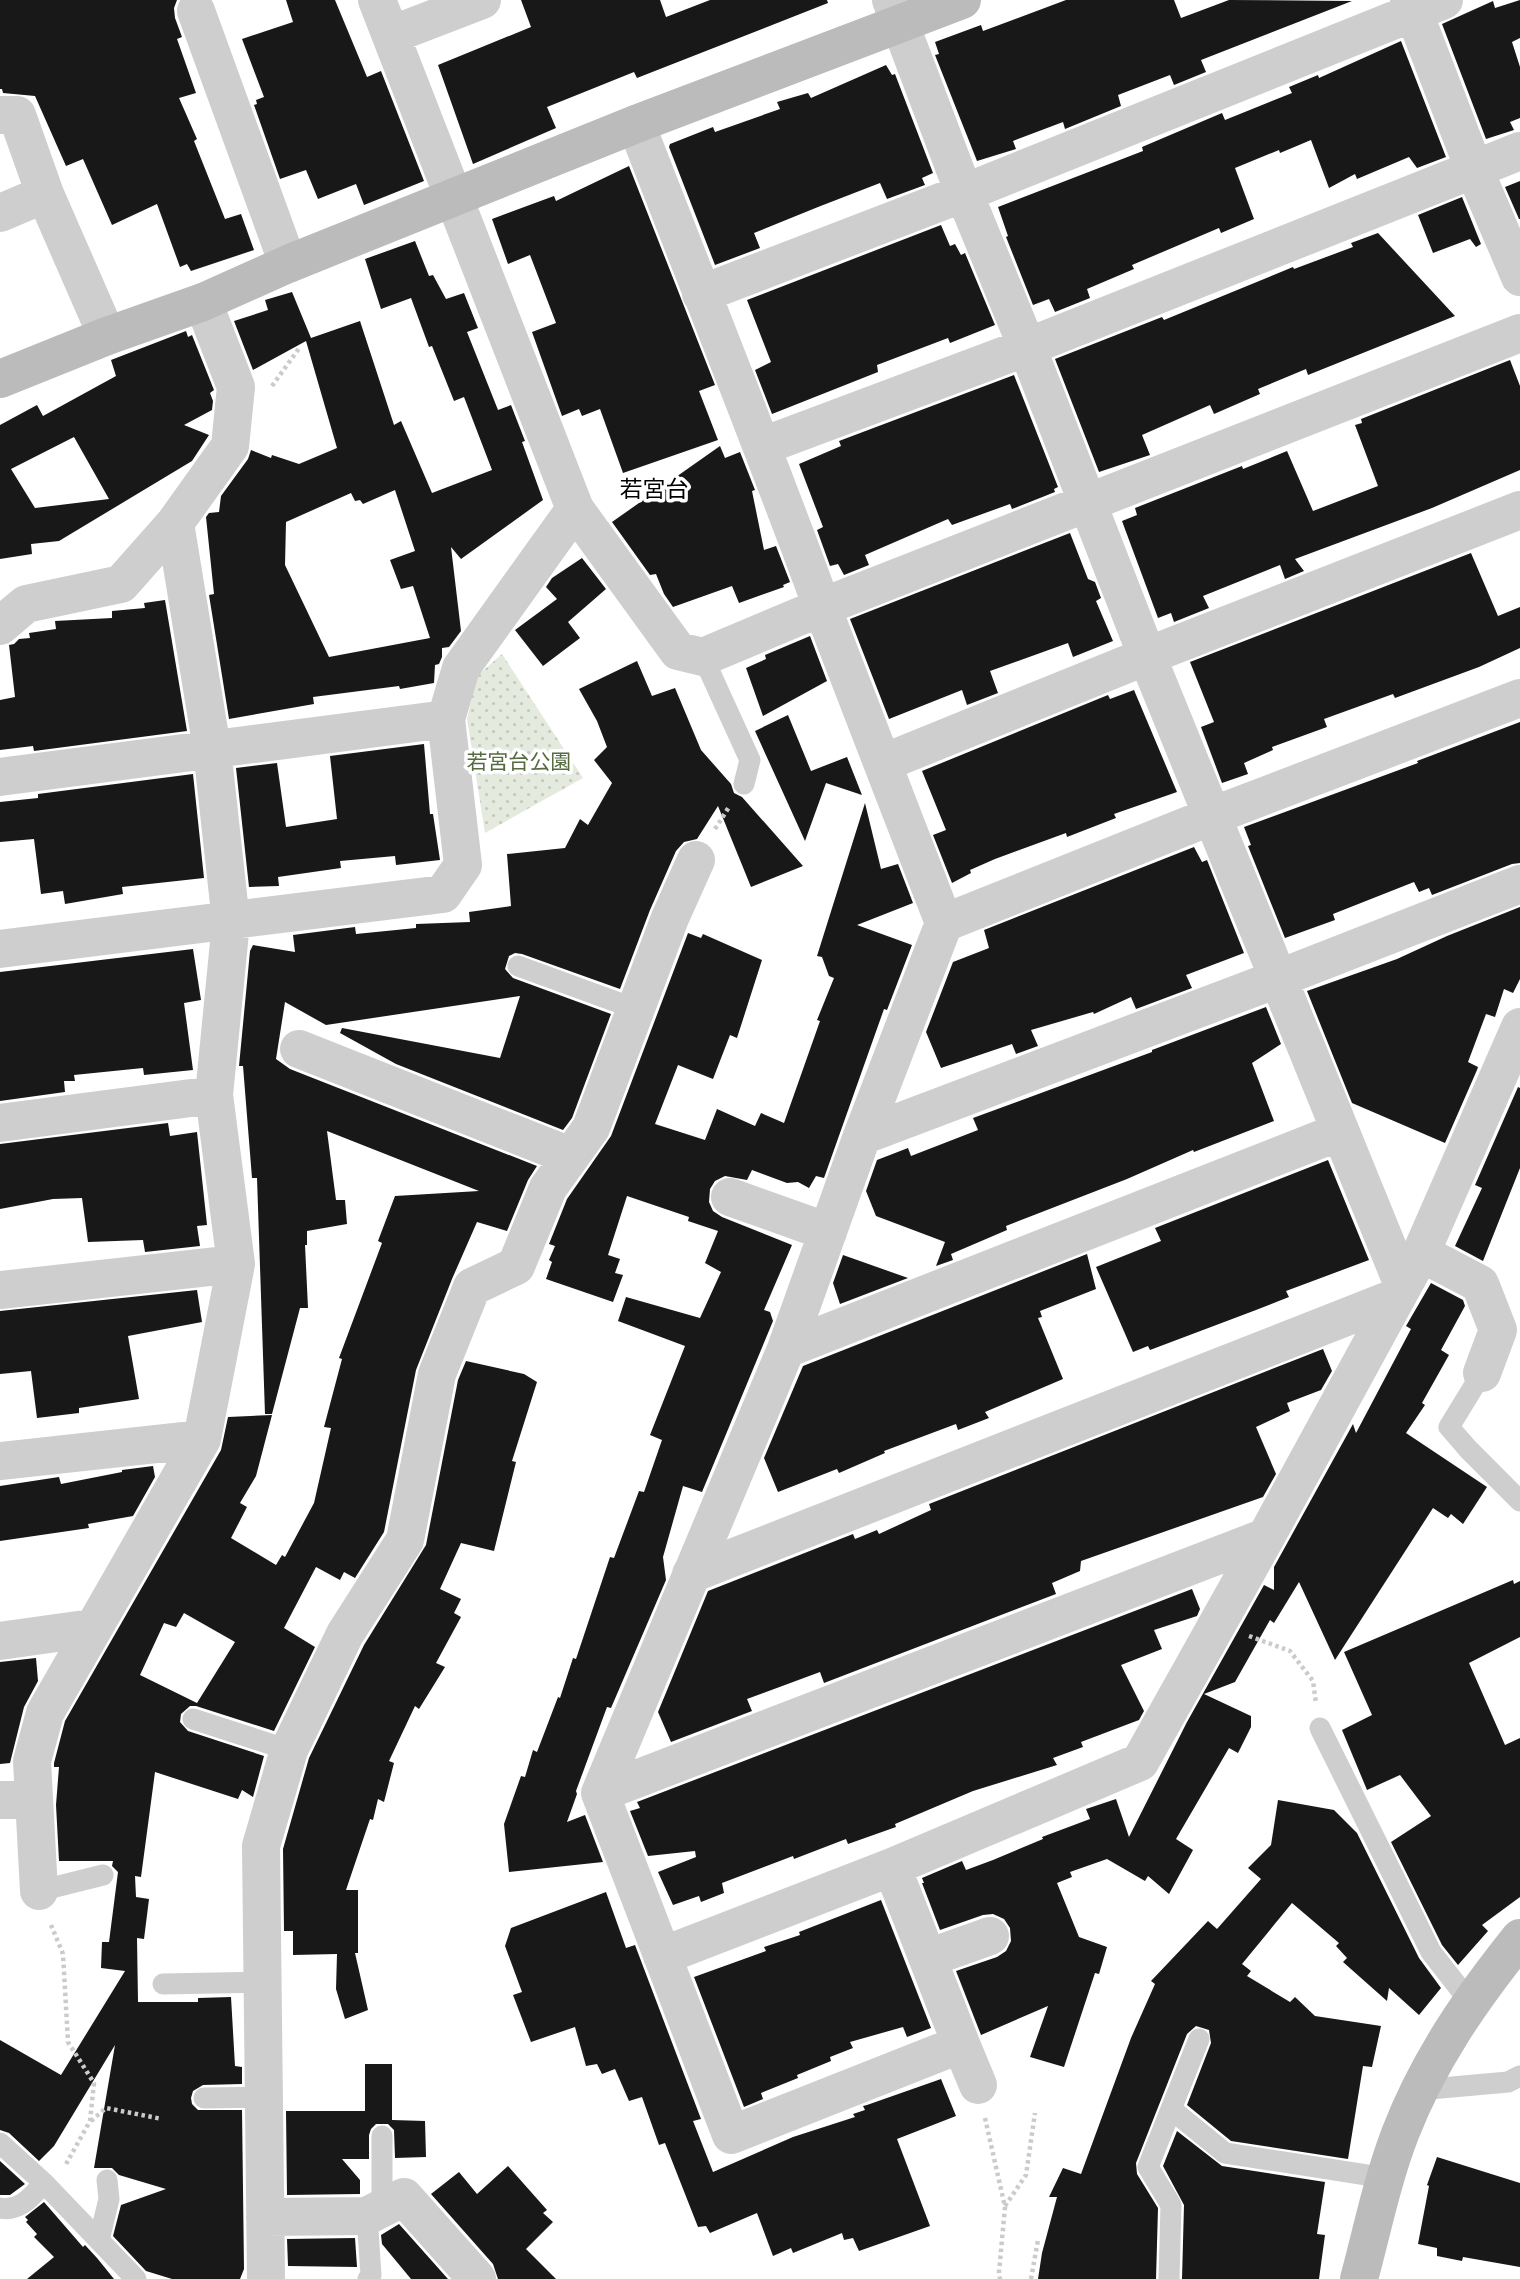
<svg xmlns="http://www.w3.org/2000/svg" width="1520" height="2279" font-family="Mulish,'Noto Sans JP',sans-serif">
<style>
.park{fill:url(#park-dots)}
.building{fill:#181818;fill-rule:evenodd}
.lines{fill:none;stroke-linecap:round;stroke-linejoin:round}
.path{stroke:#cbcbcb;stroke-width:4.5;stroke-dasharray:3.5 3.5;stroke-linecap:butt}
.lane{stroke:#cecece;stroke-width:21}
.street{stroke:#cecece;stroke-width:38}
.secondary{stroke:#bbb;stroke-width:38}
.labels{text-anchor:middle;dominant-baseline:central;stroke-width:7;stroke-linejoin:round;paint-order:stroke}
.park-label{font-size:21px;fill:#576b41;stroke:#fff}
.neighbourhood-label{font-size:23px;fill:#000;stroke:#fff}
</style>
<defs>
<pattern id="park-dots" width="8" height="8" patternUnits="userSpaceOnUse" patternTransform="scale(1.75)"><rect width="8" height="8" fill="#e5eade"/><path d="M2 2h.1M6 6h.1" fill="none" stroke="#c5c9bf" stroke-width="1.8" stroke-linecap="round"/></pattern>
</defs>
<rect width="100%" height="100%" fill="#fff"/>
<path class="park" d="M502 654 583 778 485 833 467 719 477 676Z"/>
<path class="building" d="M0 0H177L174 8 175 18 182 37 177 39 196 93 179 98 197 139 194 141 225 219 241 214 254 250 191 271 187 264 180 267 157 204 112 225 83 159 66 166 35 96 3 93 2 89H0Z
M286 0H335L367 77 381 71 424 181 364 205 356 184 318 199 306 170 280 179 254 105 257 104 256 100 264 97 242 39 293 22Z
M521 0H660L666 17 710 0H827L828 3 637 78 634 72 547 107 556 128 473 164 438 65 531 27Z
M1066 0H1174L1181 18 1229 0 1352 1 1201 60 1206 72 1174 85 1170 75 1118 95 1121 106 1065 129 1063 122 1013 141 1016 149 977 161 935 55 939 54 935 42 981 25 983 31Z
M1520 0V38L1512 42 1520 67V118L1510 122 1514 130 1486 139 1442 24 1493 1 1495 8Z
M1401 41 1446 157 1417 168 1409 157 1357 179 1355 174 1329 188 1311 140 1280 153 1279 150 1235 168 1254 219 1221 233 1219 228 1132 265 1134 269 1087 289 1090 298 1055 312 1049 299 1033 305 1006 237 1008 236 998 207 1143 151 1142 147 1222 113 1225 120 1292 93 1289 87 1318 75 1319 78Z
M886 65 892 75 895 74 933 173 922 178 925 185 887 199 880 183 818 207 754 233 760 248 715 265 669 147 670 144 713 127 715 132 780 109 777 102 808 93 811 98Z
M629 166 715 385 699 391 718 440 623 473 600 409 582 416 579 409 562 416 532 332 556 323 530 255 508 264 492 219 554 196 556 201Z
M1520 181V219H1519L1505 187Z
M1462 197 1481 244 1476 247 1470 239 1433 253 1418 215Z
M941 225 950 246 955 244 961 255 965 253 995 325 950 343 948 338 877 365 878 372 772 414 755 370 771 362 747 300Z
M1378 233 1455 316 1308 375 1306 369 1258 389 1260 394 1214 414 1210 405 1142 435 1150 455 1099 472 1055 359 1162 317 1164 320 1293 267 1294 269 1353 247 1351 243Z
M415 241 429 276 433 275 446 299 464 293 478 328 467 332 498 410 511 405 525 441 522 442 543 500 461 559 451 547 461 631 449 647 442 648V657L439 664 435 665 434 683 400 689 399 686 313 697 314 704 229 719 209 595 214 594 206 517 209 513 219 512 221 496 248 459 251 450 271 458 272 455 299 464 337 448 306 341 253 370 234 321 268 310 265 300 292 292 311 338 360 321 394 425 401 421 432 493 492 470 464 397 454 401 432 346 429 347 411 298 381 309 365 259ZM395 490 415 551 390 560 401 589 413 586 430 638 329 657 285 565 286 522 351 493 355 501 360 500 363 504Z
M186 331 188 337 192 335 214 390 210 393 213 401 212 410 184 425 209 435 192 461 59 541 31 544 32 554 0 559V425L37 405 43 416 116 376 111 360ZM74 437 109 499 35 508 11 469Z
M1510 360 1520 386V470L1432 508 1295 559 1304 571 1285 579 1280 565 1203 596 1209 608 1174 622 1171 613 1158 618 1122 521 1137 515 1135 508 1242 466 1243 469 1287 451 1313 511 1378 486 1355 425 1362 423 1361 419Z
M1014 375 1058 487 1054 489 1055 492 1012 509 1010 504 952 525 948 519 865 555 869 565 844 575 838 564 830 566 817 530 823 527 799 464 841 446 839 441Z
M720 446 725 458 740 452 755 490 752 491 764 550 776 546 790 582 783 585 784 587 739 603 732 586 673 607 664 594 656 574 650 575 612 522Z
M1070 533 1088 579 1095 582 1101 598 1096 601 1113 641 1073 657 1068 643 990 671 998 693 967 705 962 690 889 719 850 619Z
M1471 553 1498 616 1520 607V648L1479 667 1395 698 1393 694 1324 719 1327 727 1272 747 1273 750 1244 763 1248 774 1222 783 1201 727 1214 722 1190 662Z
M582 558 606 589 568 622 580 638 543 666 515 630 557 599 546 587 552 578Z
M165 600 187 731 34 751 33 746 0 750V700L15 697 9 645 14 644 19 639 30 638 29 633 56 629 55 621 112 618V611L145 608 144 603Z
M810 636 827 681 763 716 746 668 766 659 765 655Z
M637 661 652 696 675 688 701 750 731 784 734 793 742 797 803 866 751 887 718 806 697 839 684 842 676 851 650 910 620 989 522 954 515 953 509 956 505 969 513 978 611 1014 572 1118 563 1130 396 1064 340 1033 342 1028 500 1058 520 996 326 1025 285 1002 276 1059 290 1069 537 1166 528 1180 507 1231 477 1222 452 1279 416 1370 384 1532 355 1578 344 1572 340 1580 316 1567 284 1628 315 1647 274 1731 196 1706H190L181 1714 180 1722 188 1731 264 1756 253 1797 242 1790 238 1799 155 1772 141 1877 135 1876 136 1897 149 1899 144 1939 137 1938 138 2002H198V1998L231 1997 235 2066 242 2067V2084L203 2085 193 2091 191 2098 192 2104 198 2110H242L244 2269 240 2279H172L146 2271 113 2236 121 2205 166 2189 119 2175 112 2168H94L115 2045 54 2146 39 2161 9 2133 0 2130V2040L61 2075 125 1971 101 1968 102 1942H109L118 1872 112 1866 113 1861H59L56 1805 59 1767H54V1763L65 1721 221 1450 228 1417 272 1415 256 1476 240 1503 247 1507 231 1538 276 1565 282 1555 285 1557 314 1503 331 1428 324 1427 342 1359 339 1358 382 1243 378 1241 395 1196 479 1191 327 1131 336 1200H345L347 1224 307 1231V1245H305L308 1308H300L272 1414H265L257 1178H252L243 1066H239L250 951 253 945 295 952 293 935 355 927 356 934 416 928V924L470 922 469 912 511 906 507 854 565 848 580 819 588 825 612 783 594 760 607 747 597 721 579 689ZM184 1613 235 1642 197 1703 140 1675 164 1623 176 1627Z
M1134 690 1177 792 1114 814 1116 818 1067 837 1066 833 995 859 970 870 971 873 952 883 933 835 946 830 922 771 1108 695 1110 699Z
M788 715 811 771 847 757 862 795 826 783 805 841 755 731Z
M1520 722V863L1512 864 1432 895 1429 888 1419 892 1414 882 1333 914 1335 920 1285 938 1248 846 1251 845 1244 827 1418 763 1417 761Z
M424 744 430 814H433L440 860 396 865 395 856 340 861 341 868 278 877 279 886 249 887 236 768 277 763 286 827 337 819 330 756Z
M193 774 204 878 122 887 123 894 65 904 63 891 41 894 34 839 0 842V802L38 798V794Z
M865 803 881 869 898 864 913 903 857 925 912 945 887 1010 884 1009 824 1178 816 1176 809 1188 798 1182 787 1183 752 1170 747 1180 725 1176 715 1181 710 1189 709 1202 713 1211 722 1217 792 1245 764 1310 770 1312 773 1321 702 1492 683 1486 663 1557 666 1580 611 1708 607 1707 576 1791 577 1794 567 1822 585 1815 603 1862 509 1872 504 1824 521 1776 525 1777 533 1750 537 1752 558 1697 560 1698 573 1658 576 1659 610 1557 614 1558 639 1491 644 1492 662 1440 650 1435 685 1346 618 1321 626 1297 700 1318 721 1272 705 1263 718 1231 688 1221 689 1217 627 1196 608 1255 620 1259 615 1273 623 1275 613 1302 546 1279 552 1262 549 1260 555 1246 549 1244 567 1199 611 1136 688 933 701 938 703 934 762 960 737 1038 730 1035 713 1079 678 1065 655 1124 705 1140 717 1109 755 1126 761 1113 784 1123 820 1021 817 1020 834 978 829 976 822 957 817 956Z
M1194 847 1202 862 1207 860 1244 953 1186 975 1192 988 1136 1009 1131 997 1094 1014 1093 1012 1031 1030 1038 1046 1016 1054 1012 1044 941 1068 926 1032 953 962 989 948 984 930Z
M1520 907V979L1513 993 1504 989 1495 1017 1486 1014 1468 1062 1478 1067 1477 1070 1445 1143 1352 1103 1307 991 1397 959 1447 936Z
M193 949 201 1000 184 1003 193 1070 144 1075 143 1068 74 1075 75 1081H64L65 1092 0 1101V972Z
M1266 1007 1281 1044 1252 1063 1274 1121 1194 1152 1193 1150 1127 1179 1006 1226 1007 1230 951 1254 953 1260 936 1266 945 1242 876 1216 866 1191 877 1160 908 1148 911 1156 978 1130 973 1118 1152 1052V1050Z
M1518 1087 1520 1088V1168L1483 1261 1455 1246 1482 1188 1475 1185Z
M168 1123 170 1136 197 1132 207 1225 197 1226 200 1246 145 1252 143 1240 88 1242 82 1198 53 1199 0 1209V1144Z
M1328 1160 1369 1260 1286 1291 1289 1297 1256 1310 1150 1350 1148 1346 1133 1352 1096 1267 1161 1241 1155 1228Z
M1087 1254 1096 1289 1040 1311 1042 1317 1038 1318 1063 1379 985 1412 989 1418 958 1430 956 1424 884 1451 885 1453 839 1473 837 1469 778 1492 764 1458 803 1366Z
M843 1255 908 1278 840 1304 833 1283Z
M1431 1283 1463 1300 1465 1306 1441 1350 1449 1355 1422 1403 1425 1405 1406 1433 1487 1487 1463 1524 1451 1514 1448 1518 1433 1508 1335 1660 1299 1582 1274 1623 1270 1620 1235 1682 1204 1694 1251 1716V1727L1238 1753 1229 1748 1176 1839 1193 1850 1169 1894 1148 1876 1145 1881 1107 1859 1070 1872 1072 1877 1057 1883 1079 1937 1107 1947 1099 1974 1095 1973 1064 2067 1030 2057 1048 2006 981 2035 956 1971 997 1957 1006 1951 1011 1941 1010 1928 1004 1919 993 1914 983 1915 940 1930 922 1883H924L922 1878 962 1861 966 1870 993 1860 1043 1839 1042 1837 1090 1819 1086 1809 1116 1799 1129 1837 1187 1722 1264 1585 1274 1590V1567L1353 1424 1356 1433 1411 1329 1406 1326Z
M197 1290 202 1322 128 1336 139 1399 79 1408V1413L37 1418 31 1371 0 1374V1311Z
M1323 1349 1332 1371 1321 1390 1287 1403 1290 1411 1256 1427 1276 1474 1263 1497 1081 1561 1080 1571 1052 1583 1056 1594 824 1683 820 1672 747 1699 752 1711 671 1742 658 1712 708 1591 853 1534 855 1539 877 1530 879 1534 931 1510 929 1504Z
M466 1361 524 1374 537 1382 512 1461 516 1462 494 1551 461 1543 440 1589 461 1599 454 1613 461 1617 436 1663 445 1667 419 1709 415 1706 389 1761 394 1763 384 1802 378 1799 373 1820 370 1819 346 1890H358V1953H355L368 2010 345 2019 336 1989 337 1954 293 1955V1931H284L283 1849 309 1758 364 1645 426 1545 458 1380Z
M153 1466 155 1477 133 1516 88 1524 89 1528 0 1541V1486L59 1477 61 1484 122 1472V1470Z
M1513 1580 1514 1584 1520 1581V1637L1469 1663 1505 1745 1520 1738V1897L1482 1925 1488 1931 1458 1965 1442 1945 1391 1842 1431 1816 1400 1775 1367 1790 1342 1730 1372 1715 1344 1652Z
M1192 1589 1200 1609 1197 1616 1154 1630 1162 1649 1121 1665 1144 1711 1139 1720 1081 1742 1083 1747 1053 1758 1057 1765 973 1791 895 1824 896 1827 848 1844 846 1839 794 1859 793 1856 722 1883 724 1893 701 1902 699 1896 673 1905 658 1872 696 1857 695 1851 648 1856 630 1811 640 1808 637 1802Z
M36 1658 38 1681 24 1707 10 1763 0 1764V1662Z
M1278 1800 1334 1810 1357 1833 1419 1958 1441 1988 1419 2015 1389 1988 1387 2001 1343 1962 1347 1958 1336 1946 1339 1943 1292 1903 1242 1964 1251 1971 1247 1976 1290 2002 1295 1997 1315 2016 1381 2026 1372 2067 1363 2066 1348 2159 1231 2141 1187 2105 1211 2043 1209 2030 1196 2026 1187 2034 1136 2163 1137 2174 1158 2208 1156 2279H1038L1042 2253 1057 2197H1049L1063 2168 1081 2174 1131 2038 1155 1984 1151 1981 1208 1921 1217 1929 1261 1879 1248 1868 1271 1845Z
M606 1892 626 1948 635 1945 701 2119 693 2121 713 2172 793 2137 855 2117 853 2114 865 2110 863 2106 867 2105 941 2079 956 2116 897 2139 930 2226 859 2251 853 2238 844 2240 842 2233 793 2253 791 2248 773 2256 757 2213 710 2233 706 2226 698 2227 665 2143 659 2145 642 2097 629 2101 615 2069 602 2074 597 2064 586 2066 575 2027 531 2042 513 1995 522 1992 505 1946 511 1928Z
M881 1900 931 2028 907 2037 903 2027 850 2042 853 2048 830 2057 831 2061 797 2075 798 2078 761 2093 763 2099 744 2107 694 1977 766 1951 764 1947 800 1935 799 1932Z
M365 2064H392V2120L425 2121 426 2157 395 2158 394 2130 388 2124H376L371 2129 369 2135V2159H342L360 2180V2194L287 2195 286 2111H365Z
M1177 2131 1222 2166 1325 2182 1317 2234 1325 2235 1319 2279H1182L1184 2205 1163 2166Z
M1437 2157 1520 2183V2267L1463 2257 1462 2261 1437 2256V2248L1418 2244 1429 2186 1427 2185Z
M0 2161 25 2184 10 2195H0Z
M508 2166 547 2210 543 2213 553 2222 526 2249 556 2279H498L493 2264 431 2194 459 2172 477 2194Z
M44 2202 83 2247 85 2245 97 2258 114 2279H27L54 2257 34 2237 37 2234 26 2222 28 2220 25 2217Z
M399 2224 448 2279H411L382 2244 381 2235Z
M355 2238 357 2267 288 2266 287 2239Z"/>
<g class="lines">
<path class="path" d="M272 386 300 347
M715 829 729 807
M1249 1636 1290 1651 1313 1681 1316 1703
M51 1925 63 1954 68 2042 94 2083 90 2121 65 2166
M985 2118 1005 2207 999 2272 1000 2279
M91 2121 106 2108 162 2119
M1005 2206 1026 2175 1035 2113
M1031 2279 1038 2240"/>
<path class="lane" d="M703 657 750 760 744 784
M518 966 636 1009
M1482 1373 1449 1427 1468 1449 1520 1501
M193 1719 289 1750
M1320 1728 1431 1952 1470 2002
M39 1891 103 1875
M163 1984 263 1982
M1419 2090 1508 2082 1520 2076
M204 2098 264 2097
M1171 2109 1225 2153 1386 2178
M382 2136V2208
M0 2143 44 2183 136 2279
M0 2208C20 2212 32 2196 44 2183
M367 2216 371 2275 368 2279
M99 2240 109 2199 107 2180
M1169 2279 1171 2205 1148 2167 1199 2039"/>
<path class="street" d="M377 0 575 509 678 651 703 657 822 607 944 923 862 1136 786 1349 600 1793 731 2135 961 2044 892 1867
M891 0 964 193 1027 347 1147 656 1403 1285
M1409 0 1474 169 1520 277
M196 11 288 264
M391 35 482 0
M0 115H17L45 194 107 336
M636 124C698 285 763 445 822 607L1520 333
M0 213 45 194
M701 294 964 193 1444 0
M763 446 1027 347 1520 151
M0 626 26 604 121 584 175 523 230 446 236 387 203 302
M883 763 1147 656 1520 510
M0 777 446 719
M944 923 1212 816 1520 698
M0 949 443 894 463 865 446 719 461 668 575 509
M299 1049 570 1156
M0 1123 214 1095
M862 1136 1277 979 1520 884
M730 1197 828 1232
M1421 1253 1480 1284 1498 1330 1482 1373
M0 1290 236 1264
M786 1349 1339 1132
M0 1461 202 1439
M691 1574 1397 1297
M0 1641 92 1628
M600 1793 1266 1537
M0 1800H34
M39 1891 32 1761 45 1713 202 1439 236 1264 214 1095 231 922 212 749 175 523
M662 1956 892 1867 1140 1762 1266 1537 1421 1253 1520 1027
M928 1958 990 1936
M961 2044 978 2085
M265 2217 367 2216 404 2197 477 2279
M266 2279 261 1846 289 1750 345 1634 405 1540 437 1374 472 1287 516 1266 548 1188 591 1128 670 918 696 860"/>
<path class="secondary" d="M0 379 107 336 203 302 288 264 636 124 962 0
M1359 2279C1372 2231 1382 2181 1400 2134 1428 2061 1471 1999 1520 1938"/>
</g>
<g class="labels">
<g class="park-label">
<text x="519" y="761">若宮台公園</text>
</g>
<g class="neighbourhood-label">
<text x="654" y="488">若宮台</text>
</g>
</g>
</svg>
